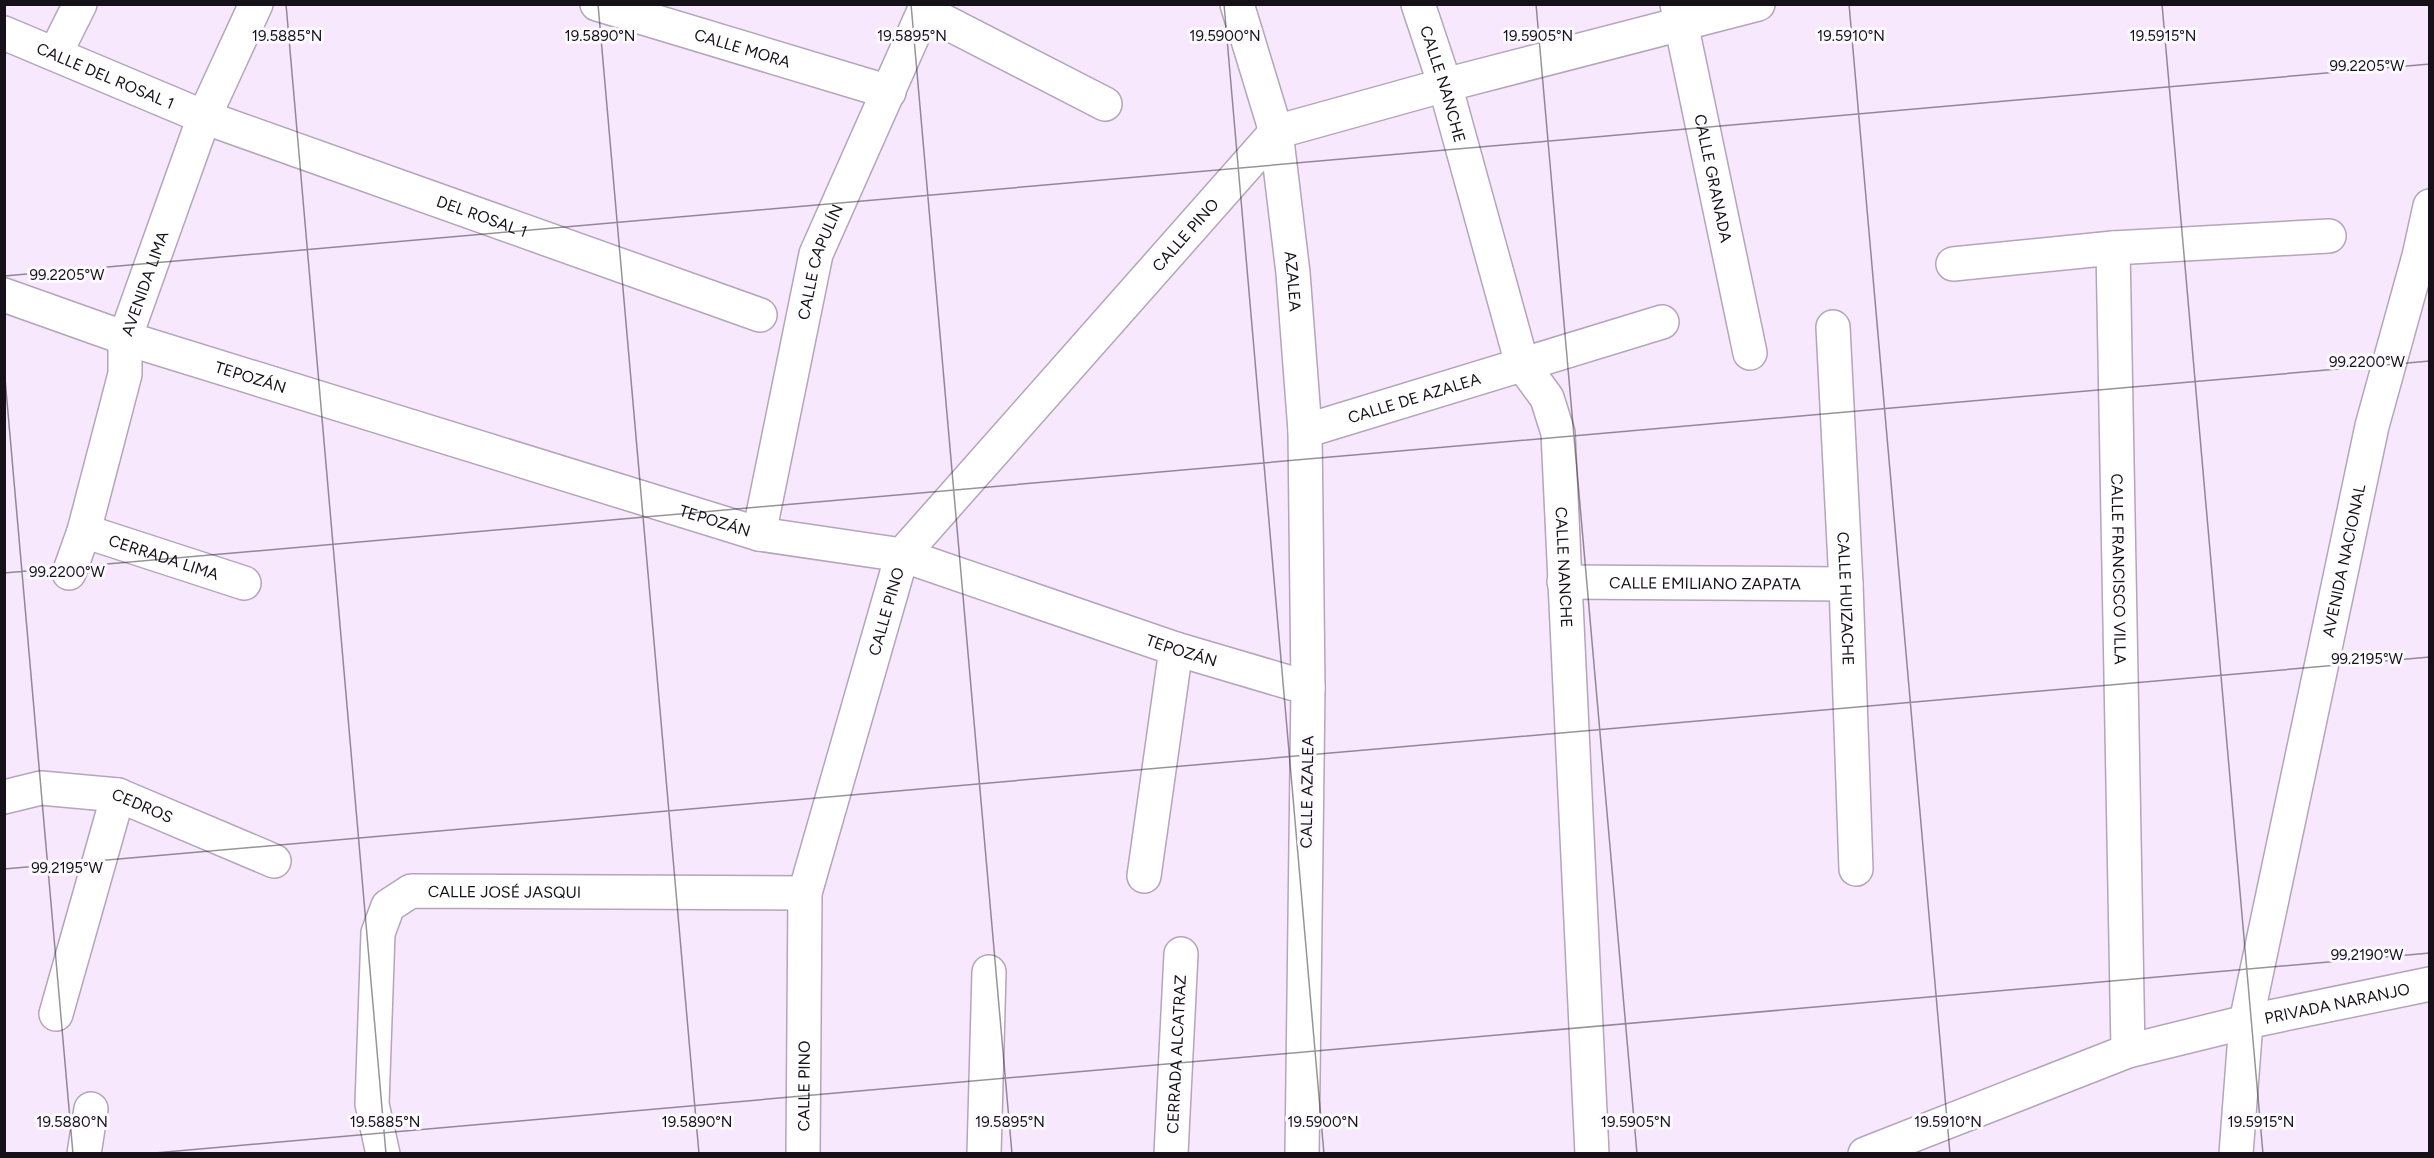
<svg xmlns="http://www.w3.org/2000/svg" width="2434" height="1158" font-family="Figtree,sans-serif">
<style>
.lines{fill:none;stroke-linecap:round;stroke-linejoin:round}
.street-casing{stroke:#b3a5ba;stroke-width:36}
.secondary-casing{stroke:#b3a5ba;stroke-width:36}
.street{stroke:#fff;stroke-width:33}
.secondary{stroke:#fff;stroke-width:33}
.ticks{fill:none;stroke:#161119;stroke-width:1.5;stroke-opacity:0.45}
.labels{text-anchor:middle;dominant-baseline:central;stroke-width:6;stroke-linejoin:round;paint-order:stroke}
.street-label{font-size:16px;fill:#161119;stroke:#fdfaff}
.ticks-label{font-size:15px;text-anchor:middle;fill:#161119;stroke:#fdfaff;stroke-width:6;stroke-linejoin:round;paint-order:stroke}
</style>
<rect width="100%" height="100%" fill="#f7e8fe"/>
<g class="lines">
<defs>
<g id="street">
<path id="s1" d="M597 4 889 92"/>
<path id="s2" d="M1418 4 1445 85 1522 364 1547 398 1558 433 1592 1154"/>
<path id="s3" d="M1677 4 1750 353"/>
<path d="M924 11 1105 104"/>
<path id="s4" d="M4 33 204 117 760 315"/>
<path d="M55 54 80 4"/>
<path id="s5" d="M2113 248 2128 1051"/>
<path d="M1953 264 2113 248 2329 236"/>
<path id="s6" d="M1833 327 1846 584 1856 869"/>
<path id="s7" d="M1305 431 1662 322"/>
<path id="s8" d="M84 531 244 583"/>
<path id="s9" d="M759 534 816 254 927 4"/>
<path d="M69 573 84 531 125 374V338"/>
<path id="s10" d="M1564 582 1846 584"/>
<path id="s11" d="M4 797 41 788 118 795 274 861"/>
<path d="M1144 876 1176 649"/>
<path d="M56 1014 118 795"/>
<path id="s12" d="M2246 1022 2430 984"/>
<path d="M84 1154 91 1109"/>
<path id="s13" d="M383 1154 372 1104 378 933 388 906 411 891 805 893"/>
<path id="s14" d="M803 1154 805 893 902 555 1276 132 1445 85 1758 4"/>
<path d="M984 1154 989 972"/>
<path id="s15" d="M1171 1154 1181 954"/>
</g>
<g id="secondary">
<path id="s16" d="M1237 4 1276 132 1293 273 1305 431 1308 688 1302 1154"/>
<path id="s17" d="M4 295 125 338 759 534 902 555 1176 649 1308 688"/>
<path id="s18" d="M125 338 204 117 256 4"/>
<path d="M1865 1154 2128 1051 2246 1022"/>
<path id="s19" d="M2236 1154 2246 1022 2372 426 2419 256 2430 206"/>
</g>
</defs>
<use href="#street" class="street-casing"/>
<use href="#secondary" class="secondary-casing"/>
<use href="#street" class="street"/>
<use href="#secondary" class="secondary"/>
</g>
<path class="ticks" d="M286 4 386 1154M598 4 699 1154M911 4 1012 1154M1224 4 1324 1154M1536 4 1637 1154M1849 4 1950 1154M2162 4 2263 1154M4 276 2430 64M4 367 73 1154M4 573 2430 361M4 869 2430 657M143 1154 2430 953"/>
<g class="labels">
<g class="street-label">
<text stroke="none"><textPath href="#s1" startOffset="152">CALLE MORA</textPath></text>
<text stroke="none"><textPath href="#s4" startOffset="110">CALLE DEL ROSAL 1</textPath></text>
<text stroke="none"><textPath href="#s2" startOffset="84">CALLE NANCHE</textPath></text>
<text stroke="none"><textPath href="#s3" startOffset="178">CALLE GRANADA</textPath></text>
<text stroke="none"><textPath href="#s4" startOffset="512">DEL ROSAL 1</textPath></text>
<text stroke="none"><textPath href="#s14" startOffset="1040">CALLE PINO</textPath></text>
<text stroke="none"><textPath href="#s9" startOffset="279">CALLE CAPULÍN</textPath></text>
<text stroke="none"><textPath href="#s16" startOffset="284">AZALEA</textPath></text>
<text stroke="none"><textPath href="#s18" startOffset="58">AVENIDA LIMA</textPath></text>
<text stroke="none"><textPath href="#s17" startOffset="260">TEPOZÁN</textPath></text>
<text stroke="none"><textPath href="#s7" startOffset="114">CALLE DE AZALEA</textPath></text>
<text stroke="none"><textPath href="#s17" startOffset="746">TEPOZÁN</textPath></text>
<text stroke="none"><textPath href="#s8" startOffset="84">CERRADA LIMA</textPath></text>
<text stroke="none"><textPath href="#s19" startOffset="604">AVENIDA NACIONAL</textPath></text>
<text stroke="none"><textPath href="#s2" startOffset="588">CALLE NANCHE</textPath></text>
<text stroke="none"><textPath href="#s5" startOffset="321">CALLE FRANCISCO VILLA</textPath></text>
<text stroke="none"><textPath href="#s10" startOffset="141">CALLE EMILIANO ZAPATA</textPath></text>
<text stroke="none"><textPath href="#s6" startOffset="272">CALLE HUIZACHE</textPath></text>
<text stroke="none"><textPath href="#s14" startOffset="554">CALLE PINO</textPath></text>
<text stroke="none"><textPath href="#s17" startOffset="1232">TEPOZÁN</textPath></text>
<text transform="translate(1307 792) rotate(-89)">CALLE AZALEA</text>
<text stroke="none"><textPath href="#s11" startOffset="142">CEDROS</textPath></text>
<text stroke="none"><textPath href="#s13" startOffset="372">CALLE JOSÉ JASQUI</textPath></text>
<text stroke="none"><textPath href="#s12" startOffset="93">PRIVADA NARANJO</textPath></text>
<text stroke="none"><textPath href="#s15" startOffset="100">CERRADA ALCATRAZ</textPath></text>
<text stroke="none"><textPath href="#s14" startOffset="68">CALLE PINO</textPath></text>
</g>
</g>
<g class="ticks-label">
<text x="287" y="41">19.5885°N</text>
<text x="600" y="41">19.5890°N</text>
<text x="912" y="41">19.5895°N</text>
<text x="1225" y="41">19.5900°N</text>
<text x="1538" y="41">19.5905°N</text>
<text x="1851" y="41">19.5910°N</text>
<text x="2163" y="41">19.5915°N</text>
<text x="2367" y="71">99.2205°W</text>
<text x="67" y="280">99.2205°W</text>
<text x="2367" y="367">99.2200°W</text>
<text x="67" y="577">99.2200°W</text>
<text x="2367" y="664">99.2195°W</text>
<text x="67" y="873">99.2195°W</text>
<text x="2367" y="960">99.2190°W</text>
<text x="72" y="1127">19.5880°N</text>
<text x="385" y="1127">19.5885°N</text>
<text x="697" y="1127">19.5890°N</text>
<text x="1010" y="1127">19.5895°N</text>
<text x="1323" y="1127">19.5900°N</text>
<text x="1636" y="1127">19.5905°N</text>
<text x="1948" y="1127">19.5910°N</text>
<text x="2261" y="1127">19.5915°N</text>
</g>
<rect width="2434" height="1158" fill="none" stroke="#161119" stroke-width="12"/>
</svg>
